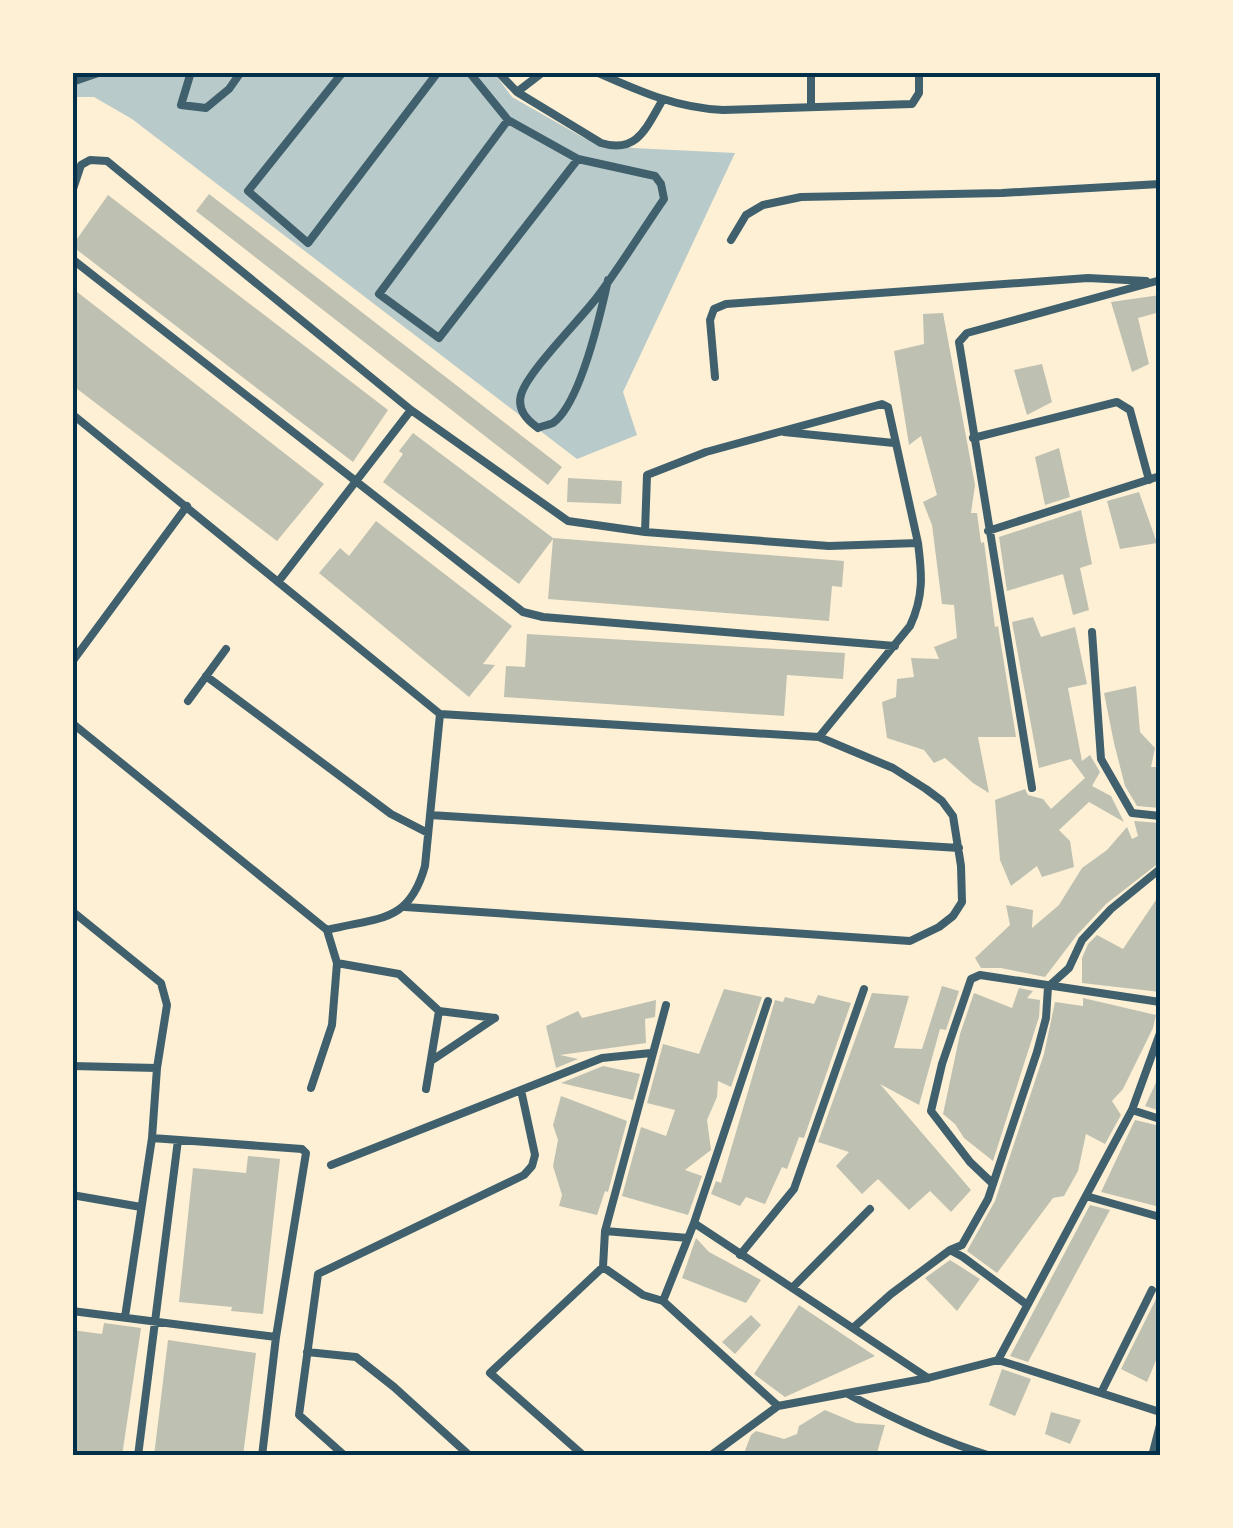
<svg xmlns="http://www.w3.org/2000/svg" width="1233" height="1528" font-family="'Nunito Sans',sans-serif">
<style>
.green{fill:#b9caca}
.building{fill:#bec0b2}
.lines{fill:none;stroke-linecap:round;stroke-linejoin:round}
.minor{stroke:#3f606c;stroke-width:8}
.neatline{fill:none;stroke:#003049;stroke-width:4}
</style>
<rect width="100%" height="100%" fill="#fdf0d5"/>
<path class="green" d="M73 73H494L512 97 584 138 633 148 735 153 623 392 637 435 577 459 132 119 94 97H73Z"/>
<path class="building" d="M209 194 562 467 548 485 196 211Z
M108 195 388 410 353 462 72 246Z
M72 288 324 484 277 541 72 385Z
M1160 295V312L1138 318 1149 364 1132 372 1111 302Z
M943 313 975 485 971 513H977L981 543 984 542 995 627 998 626 1016 737H978L989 793 973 783 945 758 934 763 924 750 887 738 882 702 896 697 897 679 914 677 911 658 939 659 934 647 957 638 954 605 942 604 932 525 923 502 937 495 921 436 909 445 894 351 924 344 923 314Z
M1042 364 1052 402 1027 415 1014 370Z
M413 433 553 538 844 561 842 587 832 586 829 621 548 599 553 539 519 584 383 482 403 454 399 451Z
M1059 448 1070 497 1045 505 1035 457Z
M568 478 622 481 621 504 567 502Z
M1139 492 1157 543 1120 549 1107 501Z
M1081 510 1092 564 1080 568 1089 610 1073 615 1063 574 1007 591 999 537Z
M376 521 512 626 483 664 495 665 469 697 319 573 340 548 349 556Z
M1033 617 1041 637 1075 627 1087 684 1068 688 1082 761 1090 755 1100 772 1092 786 1111 796 1124 822 1089 802 1059 830 1070 841 1074 867 1042 877 1037 866 1011 886 1000 860 995 800 1025 789 1028 795 1043 799 1051 809 1085 778 1071 759 1039 768 1012 622Z
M527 634 845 653 843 679 787 675 784 716 504 697 506 666 525 667Z
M1136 686 1140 732 1155 748 1151 767H1160V808L1137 806 1125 786 1114 743 1104 693Z
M1134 821 1160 823V862L1106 904 1077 935 1045 977 1001 968H981L975 958 1010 925 1006 905 1033 910 1032 928 1059 905 1082 868 1107 850 1127 827 1132 839 1138 836Z
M1160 894V992L1082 983V958L1088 944 1097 935 1123 949Z
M942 986 959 991 946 1030 940 1029 919 1105 880 1084 971 1190 951 1212 930 1191 909 1210 878 1179 862 1194 836 1166 849 1152 818 1142 872 993 909 996 894 1048 922 1049Z
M1019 988 1033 991 1027 998 1040 1000 1039 1017 993 1161 964 1138 955 1124 943 1114 960 1034 974 993 1012 1008Z
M724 989 762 997 731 1087 718 1081 717 1097 707 1120 711 1150 685 1170 702 1176 688 1215 622 1196 641 1127 666 1136 675 1110 647 1103 663 1044 699 1054Z
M818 995 851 1003 804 1138 799 1137 787 1169 782 1167 765 1204 746 1197 740 1206 711 1194 716 1181 721 1183 775 1000 783 1002 785 997 814 1004Z
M1083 998 1156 1015 1153 1028 1123 1089 1112 1101 1121 1115 1105 1144 1086 1134 1078 1171 1064 1196 1053 1198 997 1273 967 1251 995 1201 1044 1054 1055 1002 1083 1006Z
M656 1000 655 1017 645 1019 646 1043 560 1055 578 1059 556 1068 546 1026 578 1011 582 1018Z
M603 1066 640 1074 633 1100 561 1083Z
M1160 1074V1111L1145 1106Z
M561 1096 627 1121 608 1192 605 1191 597 1215 559 1206 562 1195 553 1166 558 1140 553 1125Z
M1135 1120 1160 1126V1146L1156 1157 1160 1159V1207L1101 1192Z
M248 1156 280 1159 263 1314 231 1311 232 1307 179 1302 193 1168 246 1173Z
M1090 1205 1110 1210 1028 1362 1010 1356Z
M696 1238 709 1252 761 1280 746 1303 682 1278Z
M950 1260 980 1279 957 1311 925 1278Z
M1160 1281V1351L1147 1382 1121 1369 1159 1293Z
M799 1305 875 1356 785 1397 754 1374Z
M751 1315 761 1325 735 1354 722 1342Z
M104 1323 141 1328 122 1456H72V1330L102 1334Z
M168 1340 256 1353 243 1456H154Z
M1002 1369 1031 1379 1015 1416 989 1405Z
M825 1410 856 1423 885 1425 876 1456 823 1453 821 1456H743L751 1435 756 1431 784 1439 797 1434 799 1426Z
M1051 1412 1081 1420 1070 1444 1045 1434Z"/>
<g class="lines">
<path class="minor" d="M191 72 181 105 206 108 229 89 241 72
M343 72 248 191 308 243 438 72
M469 72 508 120 578 159 655 176 661 184 664 199C642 231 621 265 598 296 581 319 527 372 521 395 517 410 527 420 538 428 539 427 552 424 553 423 580 404 601 312 608 280
M498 72 517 92 601 143C637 154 646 128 662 101
M596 72C639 91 676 108 723 110L912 104 919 93V72
M811 72V107
M72 82 101 72
M517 92 543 72
M508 120 379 294 439 338 578 159
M72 192 81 165 90 160 107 161 411 410 568 521 645 532 829 546 918 543C922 574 924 596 910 626L819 737
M731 240 746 215 763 205 801 197 1002 193 1160 184
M72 259 523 612 543 617 895 646
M715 377 710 320 714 309 726 304 1088 278 1146 281
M72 414 440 714 819 737 893 768 926 789 942 801 953 816 961 866 962 902 953 916 939 927 910 941 405 907
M784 432 894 443
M973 438 1117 402 1130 410 1149 480
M988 531 1160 476
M645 532 647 475 706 452 882 404 888 407 918 543
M278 582 411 410
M1092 632 1101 759 1132 813 1160 816
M72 662 187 506
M206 676 391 814 428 833
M188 701 226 649
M72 723 327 930 337 963 332 1025 311 1088
M1032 788 959 342 967 333 1157 281
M430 815 959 848
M72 911 161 983 167 1005 157 1068 152 1138 125 1317
M327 930C378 917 409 924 425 866L440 714
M337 963 399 974 439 1011 495 1018
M431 1061 495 1018
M72 1066 157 1068
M426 1089 439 1011
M1132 1110 1160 1119
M152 1138 302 1149 306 1153 276 1337 262 1456
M331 1165 602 1058 651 1053
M991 1182 970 1162 931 1111 942 1064 971 979 980 975 1160 1002
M72 1195 141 1207
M1086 1196 1160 1217
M694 1223 928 1378
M605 1231 688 1238
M740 1255 794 1189 864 989
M603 1267 643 1295 663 1301 778 1406
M792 1288 870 1209
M663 1301 694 1223 768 1001
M1026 1304 963 1257 950 1250 962 1245 988 1199 1037 1052 1046 1018 1048 987 1069 968 1082 940 1111 909 1160 869
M72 1311 276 1337
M853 1328 891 1294 950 1250
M307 1352 356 1357 394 1387 470 1456
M998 1360 1160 1412
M1101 1393 1152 1290
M848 1394C894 1419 940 1441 991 1456
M138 1456 178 1140
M345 1456 299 1415 318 1274 524 1175 532 1166 535 1155 521 1090
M584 1456 490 1373 603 1267 605 1231 666 1005
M710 1456 778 1406 928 1378 998 1360 1132 1110 1160 1033
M1152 1456 1160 1425"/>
</g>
<rect width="1233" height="1528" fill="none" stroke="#fdf0d5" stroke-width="150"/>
<rect x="75" y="75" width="1083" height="1378" class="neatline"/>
</svg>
